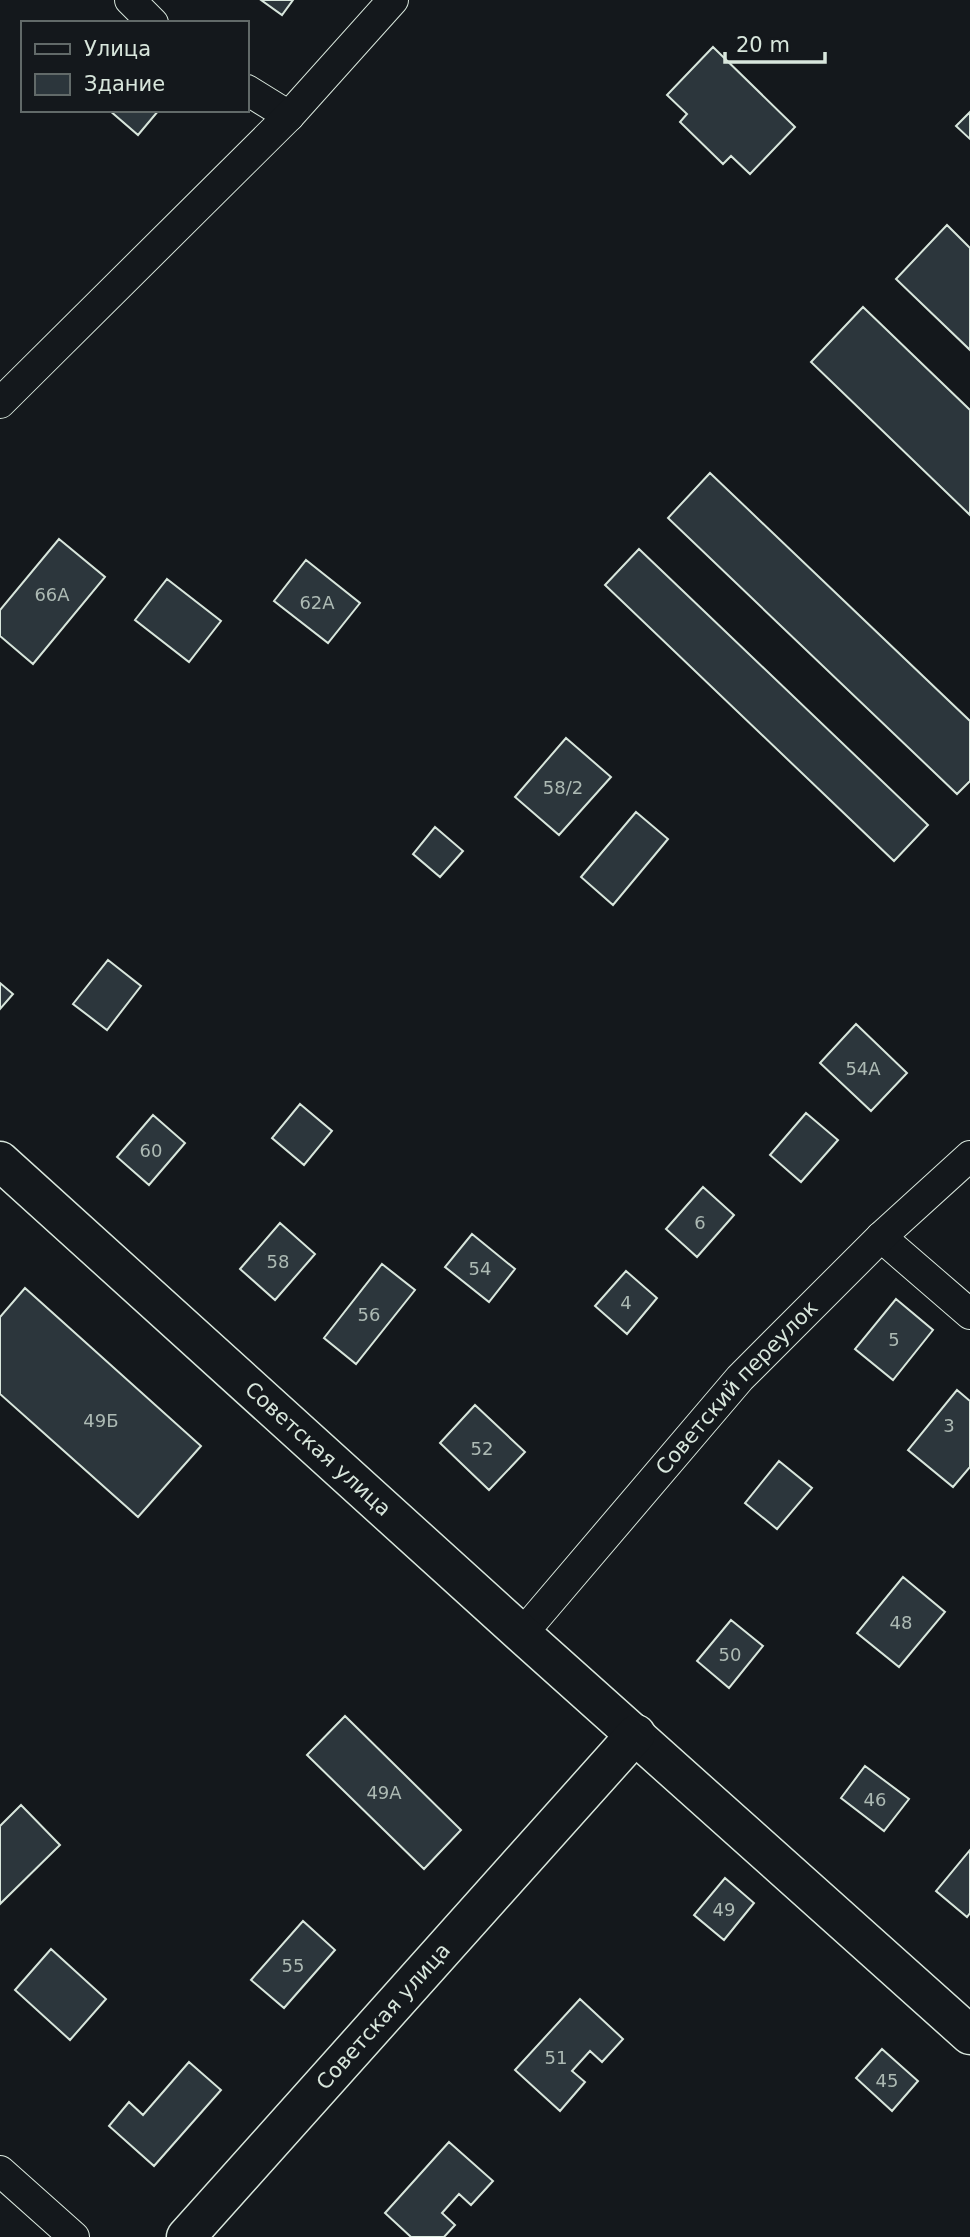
<svg xmlns="http://www.w3.org/2000/svg" width="970" height="2237" font-family="'DejaVu Sans',sans-serif">
<style>
.building{fill:#2c363c;stroke:#d8e6dc;stroke-width:2}
.lines{fill:none;stroke-linecap:round;stroke-linejoin:round}
.minor-casing{stroke:#d8e6dc;stroke-width:32}
.secondary-casing{stroke:#d8e6dc;stroke-width:41}
.minor{stroke:#14181c;stroke-width:30}
.secondary{stroke:#14181c;stroke-width:38}
.labels{text-anchor:middle;dominant-baseline:central;stroke-width:5;stroke-linejoin:round;paint-order:stroke}
.number-label{font-size:18px;fill:#adbab4}
.street-label{font-size:21px;fill:#d8e6dc;stroke:#14181c}
</style>
<rect width="100%" height="100%" fill="#14181c"/>
<path class="building" d="M261 0H293L282 15Z
M713 47 795 127 750 174 731 156 723 164 680 122 687 114 667 95Z
M109 110H159L138 135Z
M970 112V139L956 126Z
M947 225 970 248V350L896 279Z
M863 307 970 410V515L811 362Z
M710 473 970 721V781L957 794 668 518Z
M59 539 105 577 33 664 0 636V610Z
M639 549 928 825 894 861 605 585Z
M306 560 360 603 328 643 274 601Z
M167 579 221 621 189 662 135 620Z
M566 738 611 777 559 835 515 797Z
M636 812 668 839 613 905 581 877Z
M435 827 463 851 440 877 413 854Z
M108 960 141 986 107 1030 73 1004Z
M0 983 13 994 0 1009Z
M856 1024 907 1073 871 1111 820 1063Z
M300 1104 332 1131 304 1165 272 1138Z
M806 1113 838 1140 801 1182 770 1155Z
M153 1115 185 1143 149 1185 117 1157Z
M703 1187 734 1215 697 1257 666 1229Z
M280 1223 315 1254 275 1300 240 1269Z
M472 1234 515 1269 489 1302 445 1267Z
M382 1264 415 1290 356 1364 324 1338Z
M626 1271 657 1298 627 1334 595 1306Z
M25 1288 201 1446 138 1517 0 1394V1317Z
M896 1299 933 1330 893 1380 855 1349Z
M957 1390 970 1401V1467L953 1487 908 1450Z
M475 1405 525 1452 489 1490 440 1443Z
M779 1461 812 1488 777 1529 745 1503Z
M903 1577 945 1612 899 1667 857 1633Z
M731 1620 763 1646 729 1688 697 1661Z
M345 1716 461 1830 424 1869 307 1755Z
M865 1766 909 1799 884 1831 841 1798Z
M21 1805 60 1845 0 1904V1826Z
M970 1850V1913L967 1917 936 1891Z
M725 1878 754 1903 724 1940 694 1915Z
M303 1921 335 1950 284 2008 251 1980Z
M51 1949 106 1999 70 2040 15 1990Z
M580 1999 623 2039 602 2062 590 2051 572 2071 585 2082 560 2111 515 2070Z
M882 2049 918 2081 892 2111 856 2078Z
M189 2062 221 2090 154 2166 109 2126 129 2102 143 2115Z
M449 2142 493 2181 471 2205 459 2194 442 2213 455 2225 444 2237H411L385 2213Z"/>
<g class="lines">
<defs>
<g id="minor">
<path d="M130 0 153 23"/>
<path d="M247 90 289 116"/>
<path d="M0 403 289 116 393 0"/>
<path d="M881 1237 970 1314"/>
<path id="s1" d="M522 1634 740 1378 881 1237 970 1156"/>
<path d="M0 2171 74 2237"/>
</g>
<g id="secondary">
<path id="s2" d="M0 1161 522 1634 970 2035"/>
<path id="s3" d="M186 2237 636 1734"/>
</g>
</defs>
<use href="#minor" class="minor-casing"/>
<use href="#secondary" class="secondary-casing"/>
<use href="#minor" class="minor"/>
<use href="#secondary" class="secondary"/>
</g>
<g class="labels">
<g class="number-label">
<text x="52" y="594">66А</text>
<text x="317" y="602">62А</text>
<text x="563" y="787">58/2</text>
<text x="863" y="1068">54А</text>
<text x="151" y="1150">60</text>
<text x="700" y="1222">6</text>
<text x="278" y="1261">58</text>
<text x="480" y="1268">54</text>
<text x="626" y="1302">4</text>
<text x="369" y="1314">56</text>
<text x="894" y="1339">5</text>
<text x="101" y="1420">49Б</text>
<text x="949" y="1425">3</text>
<text x="482" y="1448">52</text>
<text x="901" y="1622">48</text>
<text x="730" y="1654">50</text>
<text x="384" y="1792">49А</text>
<text x="875" y="1799">46</text>
<text x="724" y="1909">49</text>
<text x="293" y="1965">55</text>
<text x="556" y="2057">51</text>
<text x="887" y="2080">45</text>
</g>
<g class="street-label">
<text stroke="none"><textPath href="#s1" startOffset="327">Советский переулок</textPath></text>
<text stroke="none"><textPath href="#s2" startOffset="429">Советская улица</textPath></text>
<text stroke="none"><textPath href="#s3" startOffset="296">Советская улица</textPath></text>
</g>
</g>
<rect x="21" y="21" width="228" height="91" fill="#14181c" stroke="#626a69" stroke-width="2"/>
<rect x="35" y="44" width="35" height="10" fill="#14181c" stroke="#626a69" stroke-width="2"/>
<text x="84" y="56" font-size="21" fill="#d8e6dc">Улица</text>
<rect x="35" y="74" width="35" height="21" fill="#2c363c" stroke="#626a69" stroke-width="2"/>
<text x="84" y="91" font-size="21" fill="#d8e6dc">Здание</text>
<path d="M725 52v10h100v-10" fill="none" stroke="#d8e6dc" stroke-width="3.5"/>
<text x="736" y="52" font-size="21" fill="#d8e6dc" stroke="#14181c" stroke-width="5" paint-order="stroke">20 m</text>
</svg>
